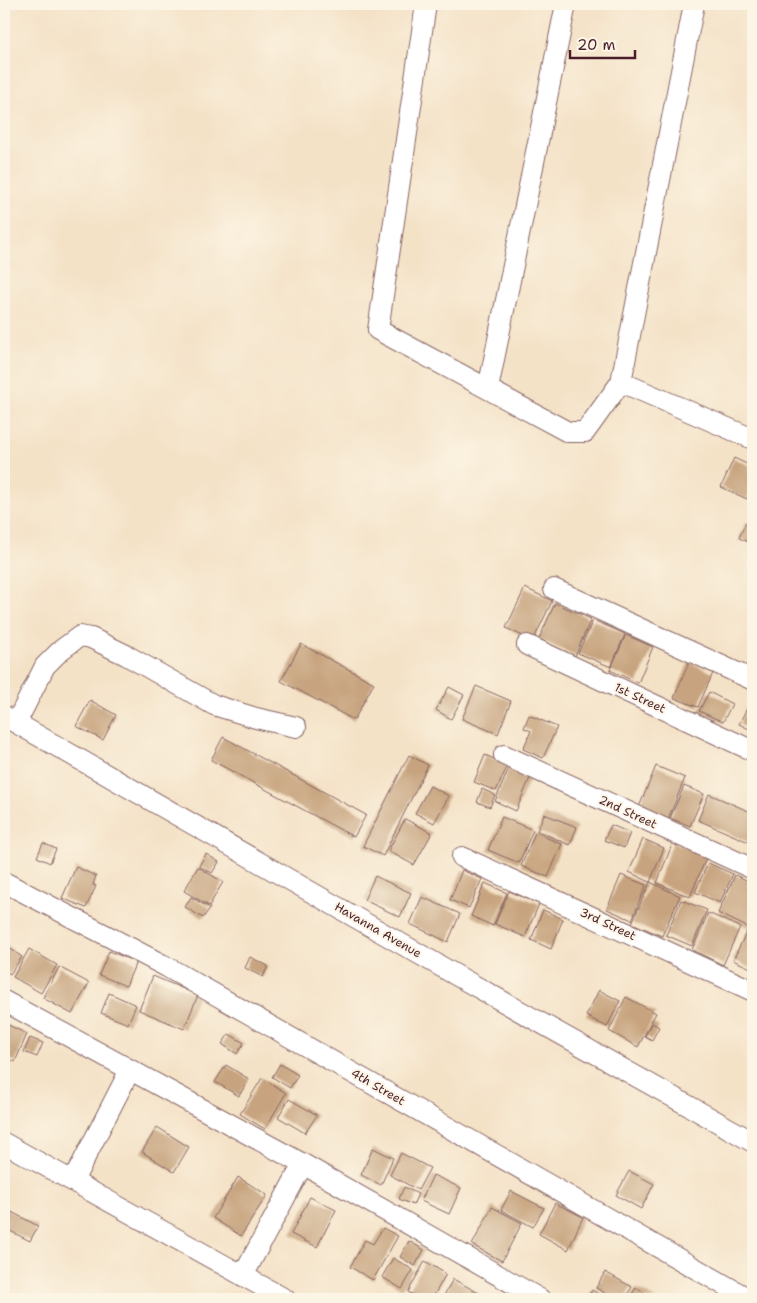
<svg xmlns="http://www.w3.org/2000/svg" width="757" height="1303" font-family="'Shantell Sans',sans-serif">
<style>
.building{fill:#c7a47f}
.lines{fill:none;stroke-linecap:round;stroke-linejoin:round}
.minor-casing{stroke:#866362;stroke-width:22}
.minor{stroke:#fff;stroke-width:20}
.labels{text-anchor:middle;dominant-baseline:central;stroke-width:4;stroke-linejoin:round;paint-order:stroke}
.street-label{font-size:12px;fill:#4a1f2b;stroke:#fcf5e5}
</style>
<rect width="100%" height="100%" fill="#fcf5e5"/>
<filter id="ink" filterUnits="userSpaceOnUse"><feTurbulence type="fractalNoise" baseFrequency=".02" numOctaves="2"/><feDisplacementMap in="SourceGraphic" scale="10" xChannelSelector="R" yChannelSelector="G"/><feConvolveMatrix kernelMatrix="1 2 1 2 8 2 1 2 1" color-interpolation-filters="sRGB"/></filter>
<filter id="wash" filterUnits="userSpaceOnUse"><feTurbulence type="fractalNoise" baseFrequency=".0096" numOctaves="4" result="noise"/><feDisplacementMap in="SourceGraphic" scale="20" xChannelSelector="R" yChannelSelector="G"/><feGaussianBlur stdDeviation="1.12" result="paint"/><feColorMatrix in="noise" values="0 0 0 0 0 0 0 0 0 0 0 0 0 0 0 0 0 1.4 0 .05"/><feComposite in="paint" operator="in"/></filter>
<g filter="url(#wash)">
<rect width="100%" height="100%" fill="#f4e2c7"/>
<g id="blocks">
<path class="building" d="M734 458 753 467V486L747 499 721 487Z
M746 522 753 526V538L751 543 739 538Z
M525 588 552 601 533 641 506 628Z
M555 603 591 619 575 656 539 639Z
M593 620 625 634 611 667 578 653Z
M626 635 653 647 638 683 610 670Z
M301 644 374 683 354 720 281 681Z
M689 662 713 673 698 707 674 698Z
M476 686 511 701 498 734 462 719Z
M449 687 464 695 451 719 436 710Z
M709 692 732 704 723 722 699 711Z
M753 696V731L739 724Z
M90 700 116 715 103 740 76 726Z
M529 715 557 727 543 758 523 749 531 731 524 728Z
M223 737 366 815 354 837 211 760Z
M409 755 428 765 383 856 363 846Z
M485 755 508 765 496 791 474 782Z
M656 766 685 778 668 819 639 807Z
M509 768 530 778 516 811 495 801Z
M430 786 449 796 434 823 415 813Z
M684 786 704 794 690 826 670 818Z
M482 789 495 795 490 807 477 802Z
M709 794 753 813V844L698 820Z
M544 814 577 827 570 845 537 831Z
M502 817 533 830 519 863 488 850Z
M405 819 432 833 414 865 388 851Z
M611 825 630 833 624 848 604 840Z
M535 833 562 844 548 877 521 866Z
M643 839 664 848 650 882 629 872Z
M673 842 707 856 690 897 657 883Z
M43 843 56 849 50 863 37 857Z
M206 854 219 862 212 873 199 866Z
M708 863 733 874 720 903 695 892Z
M76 867 96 876 93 885 96 886 86 908 62 898Z
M198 867 223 882 209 906 184 891Z
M462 870 482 879 469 908 450 900Z
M621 875 646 885 632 920 607 909Z
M735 875 753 883V920L749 928 718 913Z
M375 876 411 893 400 917 364 900Z
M650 882 680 896 662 936 632 923Z
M485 883 507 893 493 926 471 916Z
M509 891 539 904 525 937 495 924Z
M191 897 210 908 203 918 185 907Z
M422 897 460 914 448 942 410 924Z
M681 900 707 910 692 946 666 935Z
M543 910 563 919 551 949 531 940Z
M708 913 740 927 723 965 692 950Z
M747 931 753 934V969L733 960Z
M4 944 22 957 10 974 4 970Z
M29 949 57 965 41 993 13 977Z
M109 951 136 962 126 986 99 975Z
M250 957 268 966 263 977 245 968Z
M59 967 89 983 72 1014 43 998Z
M153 976 198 995 184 1029 139 1010Z
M599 990 620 1001 607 1027 586 1016Z
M109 993 136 1005 128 1024 101 1013Z
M626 997 656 1013 638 1047 609 1031Z
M4 1023 27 1034 15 1062 4 1056Z
M652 1023 659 1027 652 1040 645 1036Z
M229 1034 244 1043 237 1054 222 1044Z
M30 1038 43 1043 37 1057 24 1052Z
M280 1064 298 1075 290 1088 272 1077Z
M226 1065 249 1079 239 1096 215 1082Z
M262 1078 286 1093 265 1129 240 1114Z
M289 1099 317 1115 305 1133 278 1117Z
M157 1127 189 1147 174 1172 142 1152Z
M373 1148 393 1158 381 1185 361 1175Z
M401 1153 430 1168 418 1190 390 1175Z
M629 1171 654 1184 641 1209 616 1195Z
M433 1175 461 1188 449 1214 421 1201Z
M238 1177 267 1195 241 1236 213 1218Z
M404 1187 418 1194 413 1205 399 1199Z
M511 1191 544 1208 533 1227 501 1210Z
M310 1197 336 1210 317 1247 291 1234Z
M555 1203 583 1217 568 1250 539 1234Z
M492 1207 522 1223 502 1261 472 1245Z
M4 1208 38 1226 30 1241 4 1228Z
M383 1228 398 1236 373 1280 350 1267 365 1240 373 1244Z
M409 1241 424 1250 415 1266 400 1257Z
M393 1258 413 1270 402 1289 382 1277Z
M425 1261 446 1274 432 1299H421L408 1292Z
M605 1272 632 1287 624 1299H615L596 1288Z
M453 1279 479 1293 476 1299H442Z
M636 1288 656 1299H634L630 1297Z
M592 1290 607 1299H587Z"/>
</g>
</g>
<g filter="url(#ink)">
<use href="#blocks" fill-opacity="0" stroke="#866362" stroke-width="1"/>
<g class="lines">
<defs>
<path id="minor" d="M426 4 378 330 568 432H585L621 382 753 439
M621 382 694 4
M488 389 566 4
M554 589 753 680
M527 645 753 751
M4 716 461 978 753 1142
M16 723 45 666 61 650 80 636 91 638 126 655 214 705 256 718 296 727
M504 755 753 869
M462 857 753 991
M4 882 167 967 749 1299
M4 1001 303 1164 540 1299
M4 1143 285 1299
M73 1181 130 1070
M243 1276 303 1164"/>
</defs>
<use href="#minor" class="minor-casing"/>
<use href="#minor" class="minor"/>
</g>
</g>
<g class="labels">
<g class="street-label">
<text transform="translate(640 698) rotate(25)">1st Street</text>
<text transform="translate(628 812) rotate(25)">2nd Street</text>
<text transform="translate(608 924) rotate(25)">3rd Street</text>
<text transform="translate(378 930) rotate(30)">Havanna Avenue</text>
<text transform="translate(378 1087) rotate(30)">4th Street</text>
</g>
</g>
<rect width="757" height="1303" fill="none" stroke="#fcf5e5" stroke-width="20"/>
<path d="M570 50v8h65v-8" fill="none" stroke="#4a1f2b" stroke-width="2.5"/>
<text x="577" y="50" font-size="15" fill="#4a1f2b" stroke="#fcf5e5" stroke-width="4" paint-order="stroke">20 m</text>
</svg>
